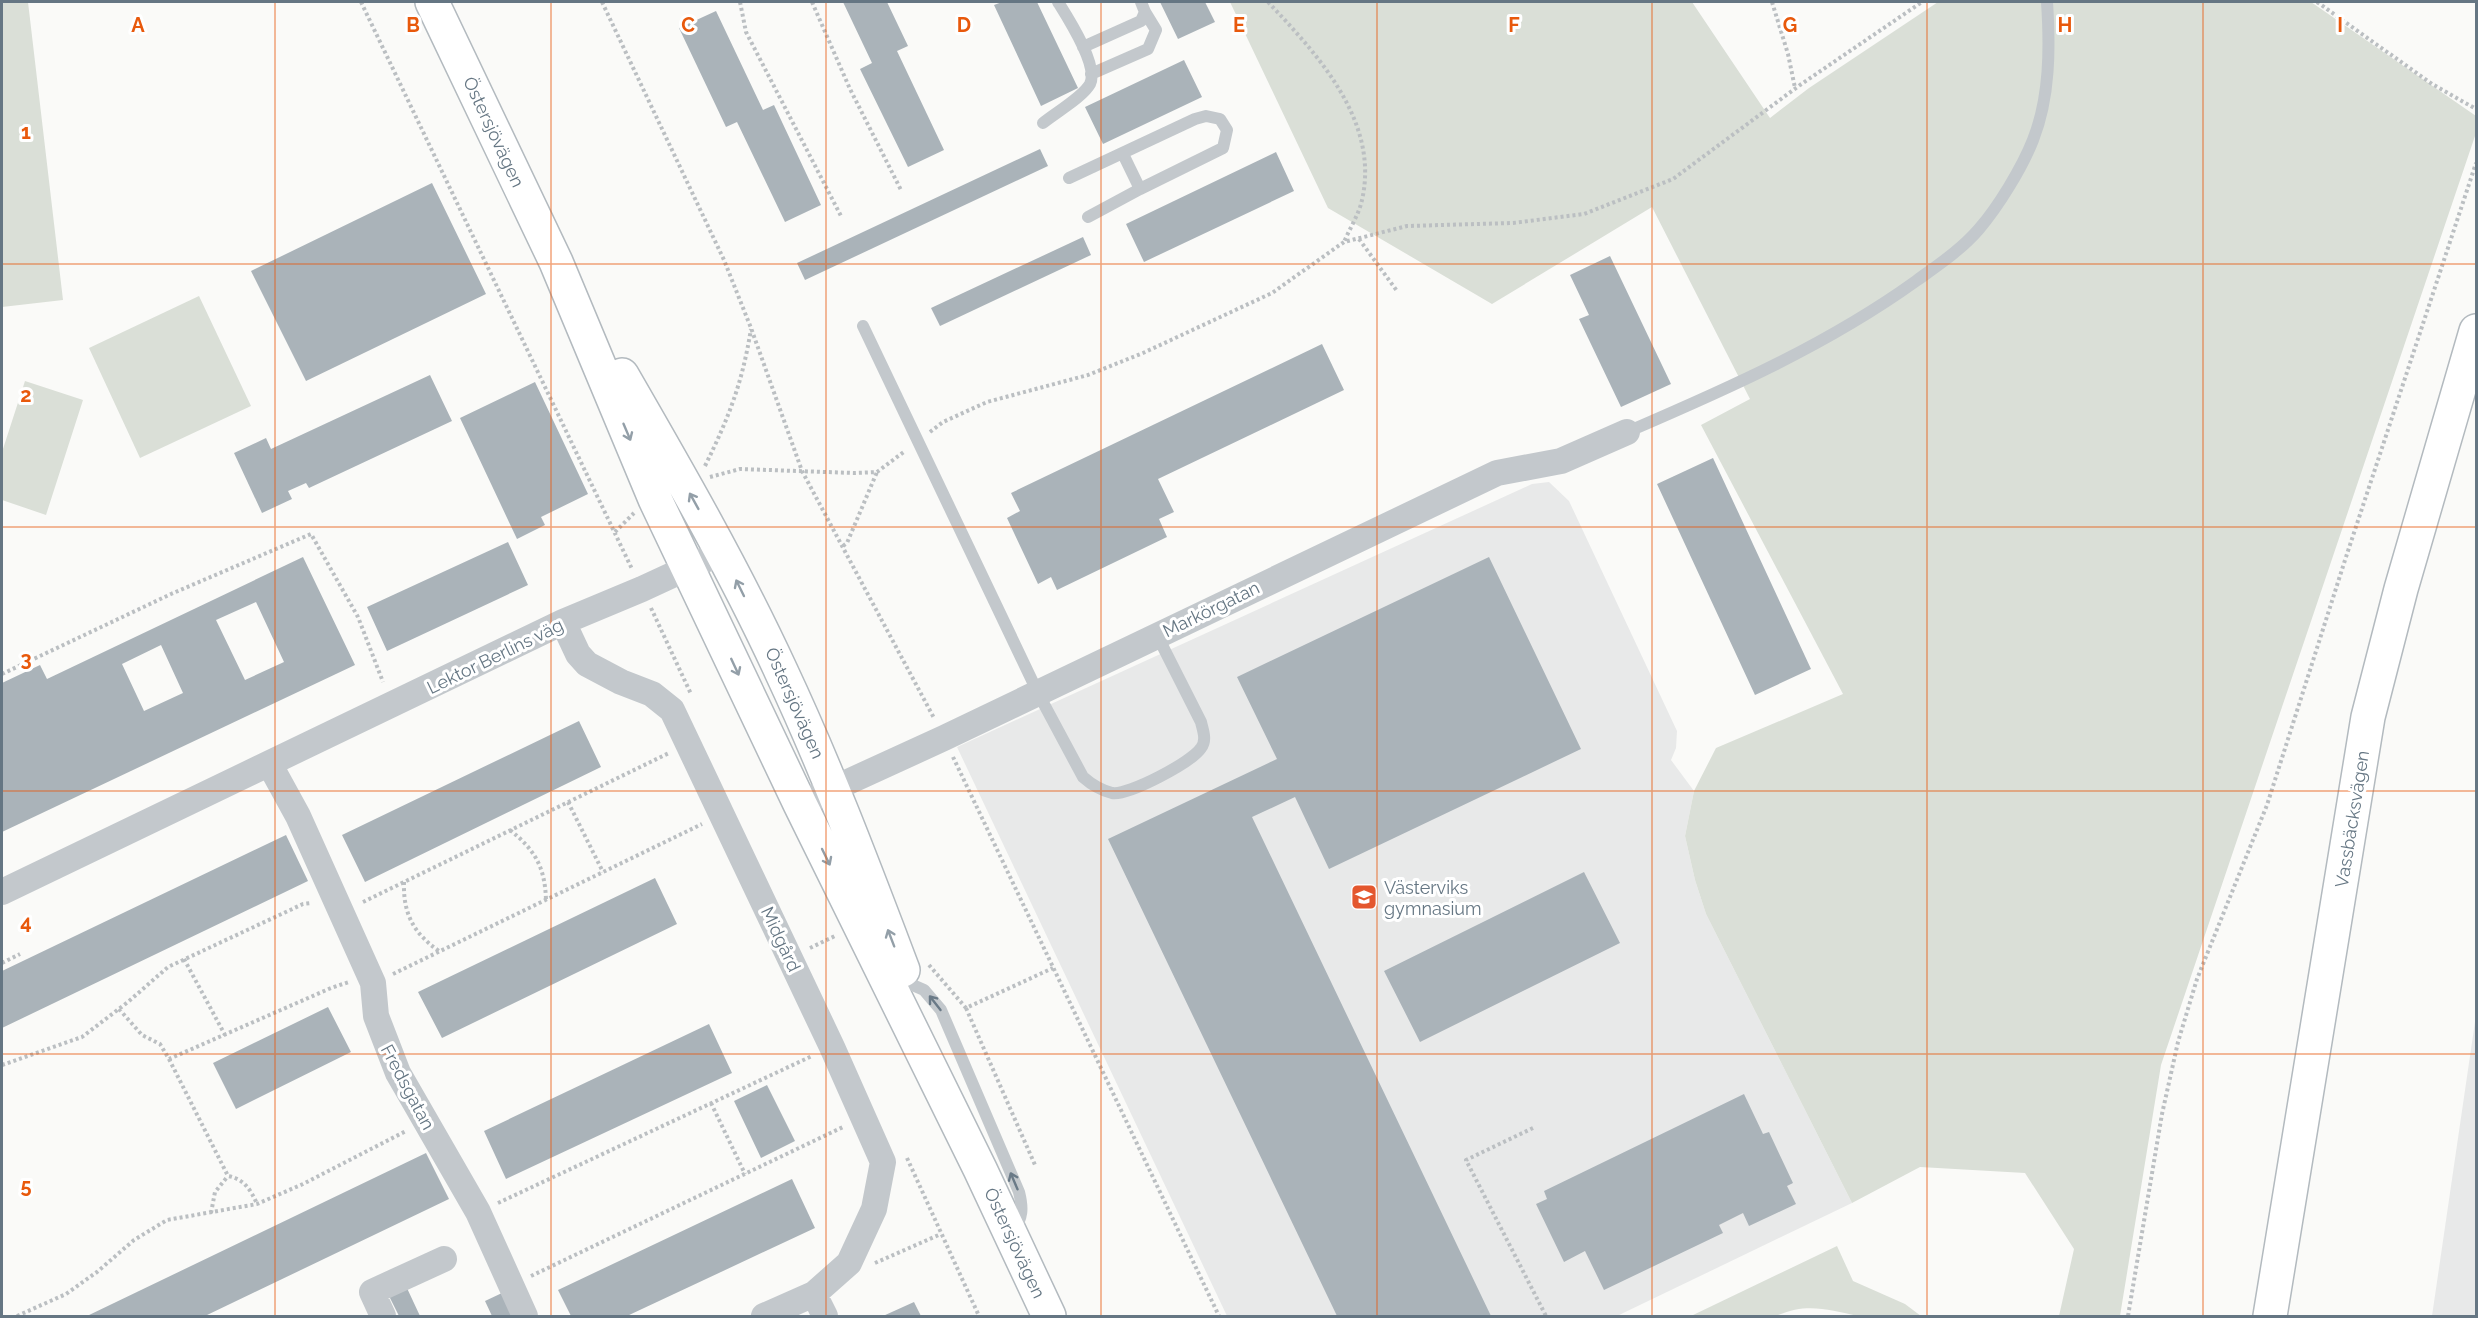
<svg xmlns="http://www.w3.org/2000/svg" width="2478" height="1318" font-family="Raleway,sans-serif">
<style>
.built{fill:#e8e9e9}
.green{fill:#dadfd7}
.building{fill:#aab3b9;fill-rule:evenodd}
.lines{fill:none;stroke-linecap:round;stroke-linejoin:round}
.secondary-casing{stroke:#b3babf;stroke-width:36}
.path{stroke:#bbbfc2;stroke-width:4;stroke-dasharray:3 3;stroke-linecap:butt}
.lane{stroke:#c3c8cc;stroke-width:12}
.street{stroke:#c3c8cc;stroke-width:26}
.secondary{stroke:#fff;stroke-width:33}
.oneway{stroke:#939fa8}
.oneway2{stroke:#6a7a87}
.grid{fill:none;stroke:#e8590c;stroke-width:1.5;stroke-opacity:0.55}
.labels{text-anchor:middle;dominant-baseline:central;stroke-width:6;stroke-linejoin:round;paint-order:stroke}
.street-label{font-size:18px;fill:#657683;stroke:#fff}
.poi-label{font-size:18px;fill:#657683;stroke:#fff;text-anchor:start}
.grid-label{font-size:20px;text-anchor:middle;font-weight:bold;fill:#e8590c;stroke:#fff;stroke-width:6;stroke-linejoin:round;paint-order:stroke}
</style>
<rect width="100%" height="100%" fill="#fafaf8"/>
<path class="built" d="M1549 482 1569 501 1677 731 1676 748 1671 760 1694 791 1685 836 1695 880 1706 914 1852 1203 1617 1316H1227L957 747 1532 484Z
M2476 1015V1316H2432Z"/>
<path class="green" d="M2 2H28L63 300 2 307Z
M1230 2H1692L1770 118 1809 88 1938 2H2311L2476 116V133L2161 1065 2120 1316H2059L2074 1249 2025 1173 1920 1167 1852 1203 1706 914 1695 880 1685 836 1694 791 1716 748 1843 694 1701 425 1750 399 1652 207 1492 304 1328 208Z
M199 296 251 406 140 458 89 348Z
M25 381 83 400 46 515 2 500V452Z
M1837 1246 1853 1281 1905 1304 1921 1316C1901 1317 1878 1318 1859 1316 1828 1310 1807 1302 1776 1316H1691Z"/>
<path class="building" d="M843 2H887L908 46 897 51 944 150 908 167 860 69 872 63Z
M1002 2H1037L1078 88 1041 106 994 5Z
M1160 2H1205L1215 22 1178 39Z
M716 11 763 110 774 105 821 205 785 222 737 122 726 127 679 28Z
M1184 60 1202 97 1103 144 1085 107Z
M1040 149 1048 166 805 280 797 263Z
M1276 152 1294 191 1144 262 1126 224Z
M432 183 486 294 306 381 251 271Z
M1083 237 1091 255 940 326 931 308Z
M1610 256 1671 384 1621 407 1579 319 1589 315 1570 275Z
M1322 344 1344 390 1158 479 1174 512 1159 519 1167 537 1057 590 1051 577 1038 584 1007 518 1020 511 1011 493Z
M430 375 452 421 309 488 306 483 288 491 292 499 262 513 234 453 266 438 271 449Z
M535 382 588 494 541 517 545 525 517 539 460 418Z
M1713 458 1811 669 1755 695 1657 484Z
M508 542 528 585 387 651 367 607Z
M303 557 355 665 2 832V683L40 665 47 679ZM256 602 284 662 245 680 216 620ZM161 645 183 693 144 711 122 664Z
M1489 557 1581 749 1329 869 1295 797 1252 817 1491 1316H1337L1108 839 1277 759 1237 677Z
M579 721 601 767 365 882 342 835Z
M286 835 308 881 2 1028V971Z
M1584 872 1620 943 1420 1042 1384 971Z
M655 878 677 924 442 1038 418 992Z
M328 1007 351 1052 236 1109 213 1063Z
M709 1024 732 1073 506 1179 484 1131Z
M767 1085 795 1141 761 1158 734 1101Z
M1744 1094 1763 1134 1769 1132 1793 1183 1787 1186 1796 1204 1749 1226 1743 1213 1719 1225 1723 1233 1604 1290 1585 1251 1564 1262 1536 1204 1547 1199 1544 1191Z
M426 1153 449 1199 205 1316H87Z
M792 1179 815 1228 627 1316H571L558 1290Z
M406 1286 420 1316H399L388 1294Z
M502 1293 512 1316H492L485 1301Z
M914 1302 921 1316H883Z"/>
<g class="lines">
<defs>
<path id="secondary" d="M432 2 556 262 655 499 800 804 980 1169 1049 1316
M622 375C678 472 734 569 781 671 827 769 865 870 903 970
M2270 1316 2368 717 2401 589 2476 331"/>
</defs>
<use href="#secondary" class="secondary-casing"/>
<path class="path" d="M361 2 632 569
M602 2 724 260 751 328 802 471 934 718
M740 2 746 32 842 218
M812 2 850 89 901 190
M1268 2C1317 54 1380 121 1362 200 1359 214 1350 228 1344 242
M1772 2 1788 54 1795 88
M2317 2 2432 84 2476 109
M1359 239 1397 291
M930 432 943 422 987 402 1088 375 1143 353 1272 293 1344 242 1407 226 1513 223 1584 214 1673 179 1800 85 1922 2
M705 466C729 417 742 384 751 329
M710 477 740 469 854 473 877 472 905 451
M615 532 634 513
M843 546 847 543 877 472
M651 608 691 694
M2 674 171 594 311 534 358 617 383 682
M953 757 1219 1316
M568 802 603 872
M510 830C535 850 545 867 546 900
M404 882C403 913 413 933 439 951
M363 902 669 753
M810 948 835 936
M184 959 225 1035
M2 963 20 954
M929 965 966 1008 1053 968
M393 974 702 824
M966 1008 1035 1165
M119 1009 142 1035 160 1044 169 1059 331 988 349 982
M169 1059 228 1176C244 1179 251 1190 257 1204
M2 1065 82 1037 128 1002 168 967 303 904 311 903
M711 1103 745 1174
M1533 1128 1466 1160 1546 1316
M907 1158 979 1316
M498 1203 812 1056
M211 1213 215 1192 228 1176
M875 1263 941 1234
M531 1276 843 1127
M17 1316 66 1294 97 1272 134 1240 167 1220 257 1204 303 1184 406 1131
M2128 1316 2162 1114 2178 1042 2197 979 2267 805 2346 557 2476 163"/>
<path class="lane" d="M1083 47 1141 21 1145 12 1141 2
M1091 74 1148 49 1156 30 1145 12
M1043 123C1055 113 1083 97 1090 84 1099 66 1068 18 1058 2
M1069 178 1195 119 1206 116 1220 119 1227 130 1223 148 1140 189 1123 154
M1088 217 1140 189
M863 326 1038 693 1083 777C1092 785 1100 790 1112 793 1128 796 1192 762 1201 748 1207 740 1203 731 1201 722L1157 635
M1627 432C1727 389 1827 345 1916 281 1938 265 1961 250 1979 229 1998 207 2022 168 2033 140 2050 97 2050 48 2047 2
M908 983 924 990 941 1010 1019 1192C1023 1208 1023 1218 1013 1231"/>
<path class="street" d="M563 622 578 654 587 664 621 682 652 694 672 710 832 1047 883 1162 874 1209 849 1263 814 1294 764 1316
M270 765 298 816 373 983 376 1016 398 1073 478 1212 525 1316
M800 804 944 738 1497 473 1561 461 1627 432
M2 892 563 622 642 589 722 552
M814 1294 825 1316
M383 1316 372 1292 444 1259"/>
<use href="#secondary" class="secondary"/>
</g>
<defs><path id="oneway-shaft" d="M-6 0H5M1.5-3L5.5 0L1.5 3" fill="none" stroke-width="1.6" stroke-linecap="round" stroke-linejoin="round" transform="scale(1.5)"/></defs>
<g class="oneway">
<use href="#oneway-shaft" transform="translate(627 432) rotate(67)"/>
<use href="#oneway-shaft" transform="translate(694 501) rotate(-119)"/>
<use href="#oneway-shaft" transform="translate(740 588) rotate(-116)"/>
<use href="#oneway-shaft" transform="translate(735 667) rotate(65)"/>
<use href="#oneway-shaft" transform="translate(826 857) rotate(64)"/>
<use href="#oneway-shaft" transform="translate(891 938) rotate(-111)"/>
</g>
<g class="oneway2">
<use href="#oneway-shaft" transform="translate(935 1003) rotate(-128)"/>
<use href="#oneway-shaft" transform="translate(1014 1181) rotate(-113)"/>
</g>
<path class="grid" d="M275 2V1316M551 2V1316M826 2V1316M1101 2V1316M1377 2V1316M1652 2V1316M1927 2V1316M2203 2V1316M2 264H2476M2 527H2476M2 791H2476M2 1054H2476"/>
<defs>
<symbol id="school-square" viewBox="-11 -11 22 22"><rect x="-9" y="-9" width="18" height="18" rx="4" fill="#e4572e" stroke="#fff"/><path d="M0-5L7-2L0 1L-7-2ZM-4 1L0 2.5L4 1V4Q0 6-4 4Z" fill="#fff"/></symbol>
</defs>
<g fill-rule="evenodd">
<use href="#school-square" x="1349" y="882" width="30" height="30"/>
</g>
<g class="labels">
<g class="street-label">
<text transform="translate(494 132) rotate(65)">Östersjövägen</text>
<text transform="translate(1211 609) rotate(-26)">Markörgatan</text>
<text transform="translate(495 656) rotate(-26)">Lektor Berlins väg</text>
<text transform="translate(795 703) rotate(66)">Östersjövägen</text>
<text transform="translate(2352 819) rotate(-81)">Vassbäcksvägen</text>
<text transform="translate(781 939) rotate(65)">Midgård</text>
<text transform="translate(408 1087) rotate(62)">Fredsgatan</text>
<text transform="translate(1015 1243) rotate(65)">Östersjövägen</text>
</g>
<g class="poi-label">
<text x="1384" y="887">Västerviks<tspan x="1384" dy="21">gymnasium</tspan></text>
</g>
</g>
<g class="grid-label">
<text x="138" y="32">A</text>
<text x="413" y="32">B</text>
<text x="688" y="32">C</text>
<text x="964" y="32">D</text>
<text x="1239" y="32">E</text>
<text x="1514" y="32">F</text>
<text x="1790" y="32">G</text>
<text x="2065" y="32">H</text>
<text x="2340" y="32">I</text>
<text x="26" y="139">1</text>
<text x="26" y="402">2</text>
<text x="26" y="666">3</text>
<text x="26" y="929">4</text>
<text x="26" y="1193">5</text>
</g>
<rect width="2478" height="1318" fill="none" stroke="#657683" stroke-width="6"/>
</svg>
